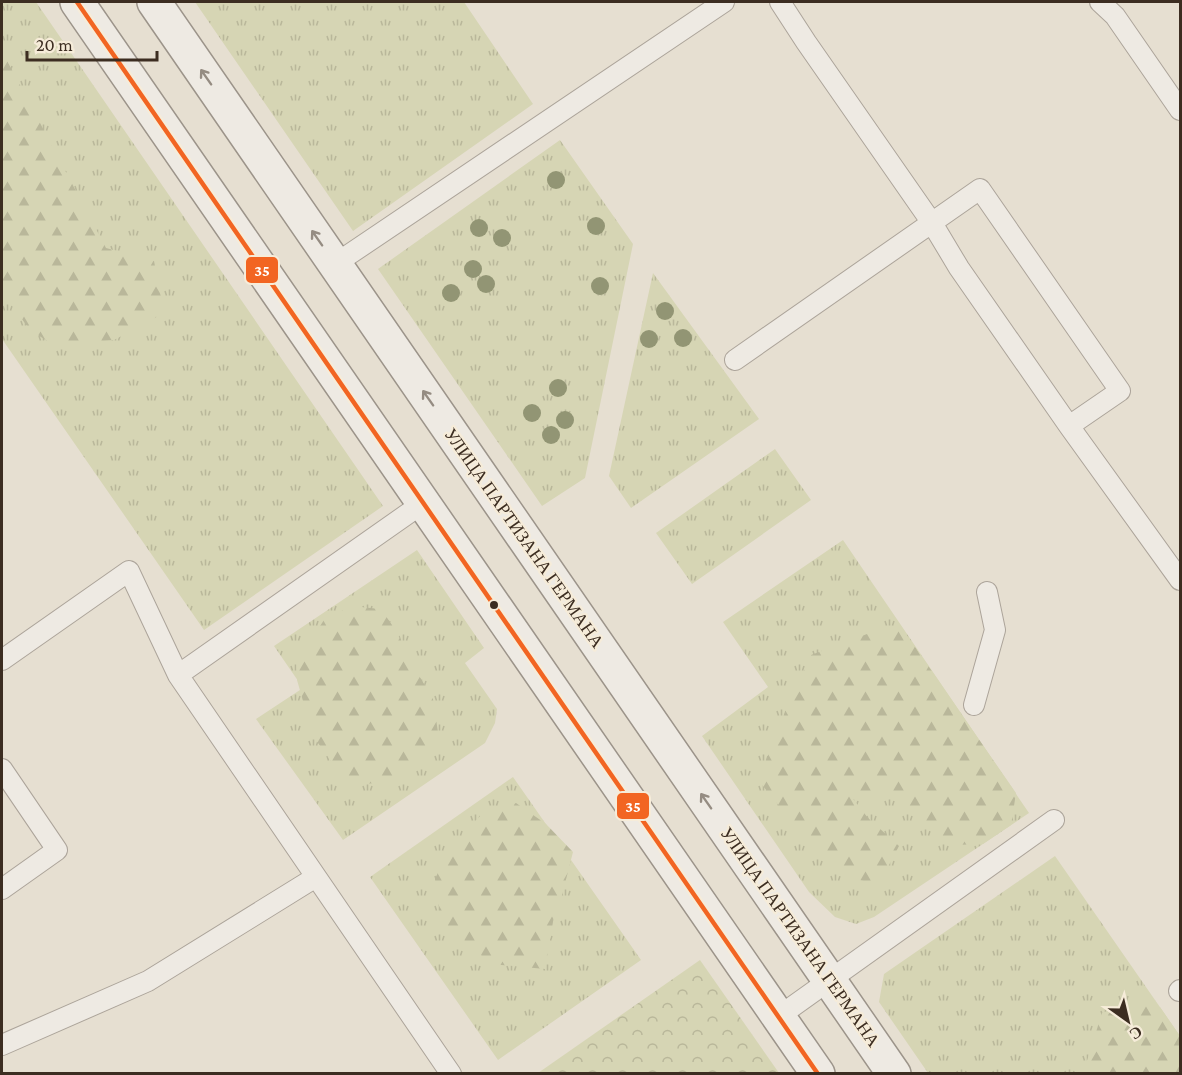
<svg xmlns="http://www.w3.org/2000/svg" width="1182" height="1075" font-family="'Crimson Pro',serif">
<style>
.grass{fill:url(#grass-tufts)}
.forest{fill:url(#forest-firs)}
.park{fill:url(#park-crowns)}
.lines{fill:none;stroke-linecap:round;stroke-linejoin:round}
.lane-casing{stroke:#aca49a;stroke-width:22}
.secondary-casing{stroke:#9c948a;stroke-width:36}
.lane{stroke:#eeeae3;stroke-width:20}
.secondary{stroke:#eeeae3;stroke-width:33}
.bus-1-casing{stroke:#f6ecd9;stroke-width:9}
.bus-1{stroke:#f26522;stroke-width:4.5}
.tree{fill:#929574}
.oneway{stroke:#958c82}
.bus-dot{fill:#3c2d21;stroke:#f6ecd9;stroke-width:2}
.labels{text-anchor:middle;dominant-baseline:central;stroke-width:4.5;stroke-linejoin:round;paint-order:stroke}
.street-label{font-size:18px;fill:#3c2d21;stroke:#f6ecd9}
.line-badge{stroke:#f6ecd9;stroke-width:2}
.badge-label{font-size:16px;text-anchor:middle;font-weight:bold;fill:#fff}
</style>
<defs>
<pattern id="grass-tufts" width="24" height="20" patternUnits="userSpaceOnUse" patternTransform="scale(1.5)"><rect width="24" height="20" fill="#d6d5b4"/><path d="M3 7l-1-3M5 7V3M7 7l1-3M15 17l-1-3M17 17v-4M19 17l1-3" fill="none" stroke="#b9b79a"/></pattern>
<pattern id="forest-firs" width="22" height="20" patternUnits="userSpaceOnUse" patternTransform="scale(1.5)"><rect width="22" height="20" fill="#d6d5b4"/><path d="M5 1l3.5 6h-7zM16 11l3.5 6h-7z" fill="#b9b79a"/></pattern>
<pattern id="park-crowns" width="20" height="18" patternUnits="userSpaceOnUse" patternTransform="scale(1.5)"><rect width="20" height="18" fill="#d6d5b4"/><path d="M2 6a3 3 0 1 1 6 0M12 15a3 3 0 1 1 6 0" fill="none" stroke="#b9b79a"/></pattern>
</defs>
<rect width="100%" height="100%" fill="#e6dfd1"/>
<path class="grass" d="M2 2H36L383 506 204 630 2 339Z
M195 2H464L533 104 353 231Z
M560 140 633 244 585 478 542 506 378 269Z
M653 273 759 419 631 508 609 476Z
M775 449 811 500 692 584 656 533Z
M843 540 1029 813 874 917 856 924 835 917 809 892 702 736 768 687 723 622Z
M417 550 484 648 465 663 497 709 495 723 485 743 343 840 256 719 303 688 274 646Z
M513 777 641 960 498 1060 370 877Z
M1055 856 1180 1036V1073H928L879 1002 884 974Z"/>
<path class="forest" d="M2 51 106 248 154 261 164 313 114 340 55 346 30 330 2 292Z
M351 606 380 609 395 628 408 657 433 699 439 739 408 779 349 786 313 736 297 680 296 654 309 643 324 620Z
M902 628 1016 793 1011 825 983 844 953 845 930 831 887 790 850 795 868 818 899 846 879 884 839 876 816 843 787 816 759 781 776 733 811 655 867 634Z
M516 803 546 824 573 852 560 903 554 916 545 969 491 964 441 920 435 879 448 851 482 814Z
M1131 1002 1160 1007 1180 1036V1073H1087L1086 1064 1102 1013Z"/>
<path class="park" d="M700 960 779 1073H538Z"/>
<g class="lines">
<defs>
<path id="lane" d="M780 2 806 42 932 223 959 268 1069 426 1180 580
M1100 2 1115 16 1180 110
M335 264 724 2
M735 360 980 189 1120 391 1069 426
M2 660 129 571 178 675 451 1074
M178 675 423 503
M974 705 995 630 987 592
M2 769 57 850 2 889
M1179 991 1180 990
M778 1017 1054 820
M2 1045 148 981 316 877"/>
<path id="secondary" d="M77 2 818 1074
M154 2 894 1074"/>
</defs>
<use href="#lane" class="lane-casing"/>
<use href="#secondary" class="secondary-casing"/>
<use href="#lane" class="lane"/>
<use href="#secondary" class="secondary"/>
<defs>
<path id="bus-1" d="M77 2 818 1074"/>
</defs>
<use href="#bus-1" class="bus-1-casing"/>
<use href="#bus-1" class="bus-1"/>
</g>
<g class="tree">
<circle cx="556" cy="180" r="9"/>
<circle cx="596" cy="226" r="9"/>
<circle cx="479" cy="228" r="9"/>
<circle cx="502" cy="238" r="9"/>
<circle cx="473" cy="269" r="9"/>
<circle cx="486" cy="284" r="9"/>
<circle cx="600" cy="286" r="9"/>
<circle cx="451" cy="293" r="9"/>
<circle cx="665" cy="311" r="9"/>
<circle cx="683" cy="338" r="9"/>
<circle cx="649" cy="339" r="9"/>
<circle cx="558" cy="388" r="9"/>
<circle cx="532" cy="413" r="9"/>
<circle cx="565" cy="420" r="9"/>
<circle cx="551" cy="435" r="9"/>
</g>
<defs><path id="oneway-shaft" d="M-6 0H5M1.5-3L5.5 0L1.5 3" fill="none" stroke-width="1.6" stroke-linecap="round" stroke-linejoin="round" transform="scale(1.5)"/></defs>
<g class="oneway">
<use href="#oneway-shaft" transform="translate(206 77) rotate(-125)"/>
<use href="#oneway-shaft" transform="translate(317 238) rotate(-125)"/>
<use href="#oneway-shaft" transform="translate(428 398) rotate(-125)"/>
<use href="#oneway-shaft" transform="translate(706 801) rotate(-125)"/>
</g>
<circle class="bus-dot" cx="494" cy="605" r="5"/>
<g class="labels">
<g class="street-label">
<text transform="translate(524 538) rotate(55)">УЛИЦА ПАРТИЗАНА ГЕРМАНА</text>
<text transform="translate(800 937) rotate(55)">УЛИЦА ПАРТИЗАНА ГЕРМАНА</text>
</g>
</g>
<g class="line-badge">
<rect x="245" y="256" width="34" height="28" rx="6" fill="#f26522"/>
<rect x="616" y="792" width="34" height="28" rx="6" fill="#f26522"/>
</g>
<g class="badge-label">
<text x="262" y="276">35</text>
<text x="633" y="812">35</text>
</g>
<rect width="1182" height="1075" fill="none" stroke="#3c2d21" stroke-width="6"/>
<g transform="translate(1128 1021) rotate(146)" stroke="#f6ecd9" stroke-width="4.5" paint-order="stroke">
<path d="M0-4.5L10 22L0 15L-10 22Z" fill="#3c2d21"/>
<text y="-9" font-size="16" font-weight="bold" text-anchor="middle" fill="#3c2d21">С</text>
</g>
<path d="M27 51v9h130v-9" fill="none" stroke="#3c2d21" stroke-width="3"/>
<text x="36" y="51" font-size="18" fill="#3c2d21" stroke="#f6ecd9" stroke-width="4.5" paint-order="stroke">20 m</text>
</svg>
